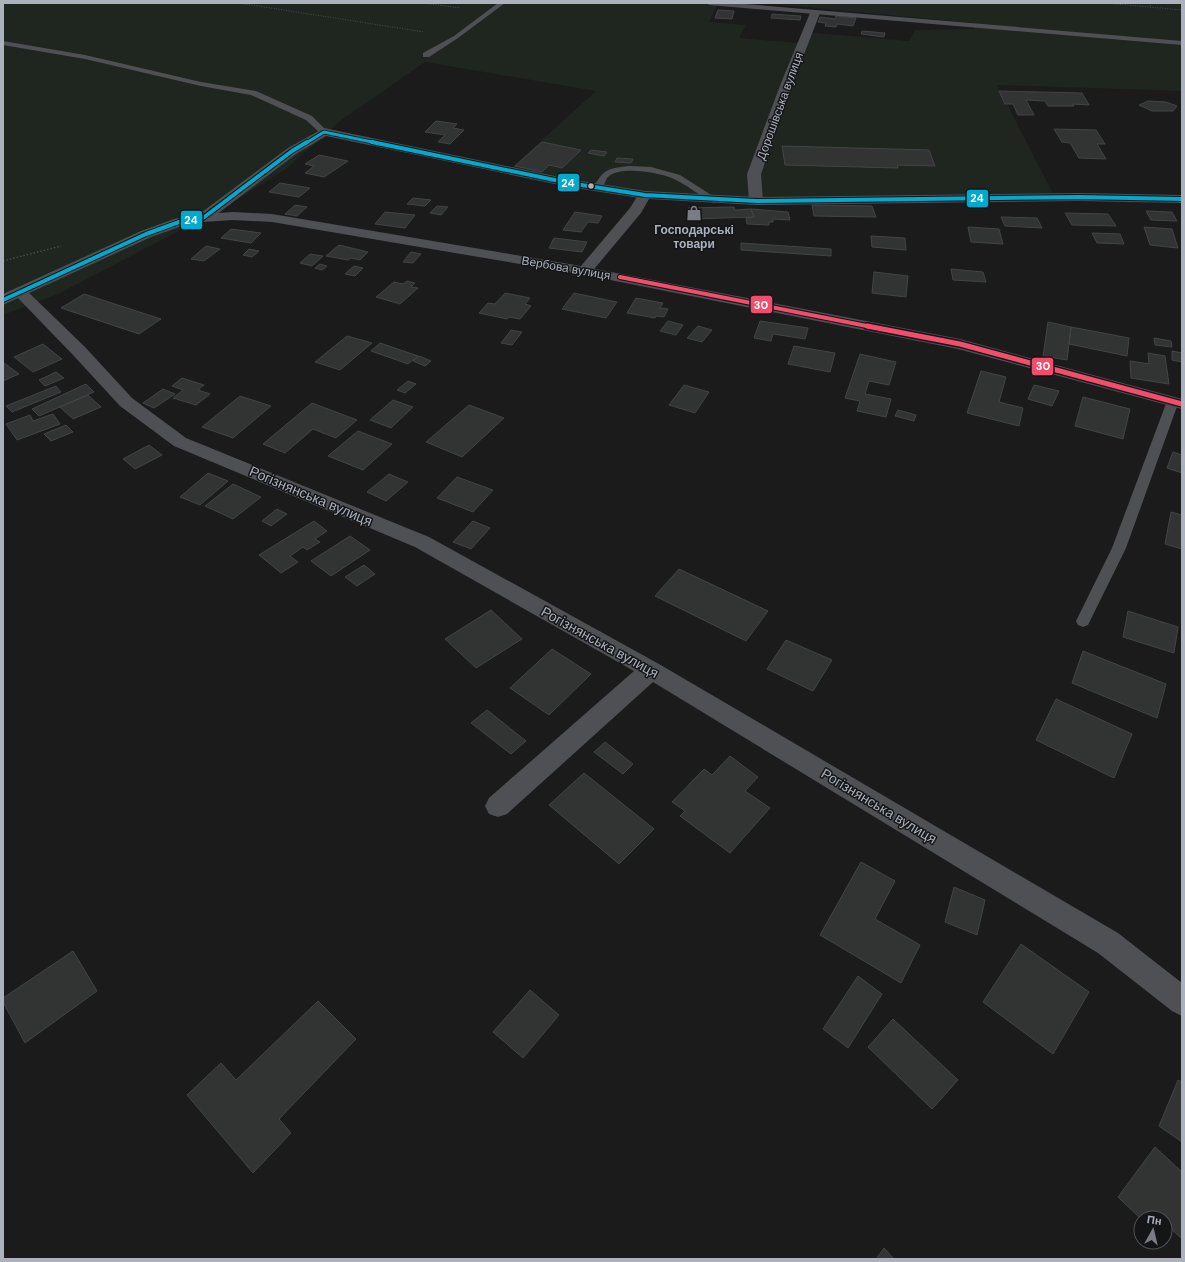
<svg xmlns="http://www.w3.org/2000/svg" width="1185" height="1262" font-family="'DM Sans',sans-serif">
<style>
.green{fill:#1e261f}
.building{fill:#323333;stroke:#434447}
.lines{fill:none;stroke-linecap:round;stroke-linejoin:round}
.path-far1{stroke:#4b4c4f;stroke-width:1;stroke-dasharray:1 1.5;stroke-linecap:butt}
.path{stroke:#4b4c4f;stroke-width:1.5;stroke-dasharray:1.5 2;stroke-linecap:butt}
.service{fill:#4f5054;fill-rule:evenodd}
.minor{fill:#4f5054;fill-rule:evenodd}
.tertiary{fill:#4f5054;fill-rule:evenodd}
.bus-1-far1-casing{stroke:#141517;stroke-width:6}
.bus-1-casing{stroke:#141517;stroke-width:8}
.bus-2-far1-casing{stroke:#141517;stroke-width:4.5}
.bus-2-casing{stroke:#141517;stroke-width:6}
.bus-1-far1{stroke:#f44d6c;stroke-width:4}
.bus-1{stroke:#f44d6c;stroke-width:5}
.bus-2-far1{stroke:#00a9ce;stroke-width:3}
.bus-2{stroke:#00a9ce;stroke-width:4}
.bus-dot{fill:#abb1bd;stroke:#141517;stroke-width:1.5}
.labels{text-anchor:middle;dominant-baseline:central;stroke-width:3;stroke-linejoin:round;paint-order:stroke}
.far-street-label{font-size:12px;fill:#abb1bd;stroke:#141517}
.far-poi-label{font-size:12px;font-weight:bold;fill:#abb1bd;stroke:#141517}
.street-label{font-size:14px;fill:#abb1bd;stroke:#141517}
.line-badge{stroke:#141517;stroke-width:1.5}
.badge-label{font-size:11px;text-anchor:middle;font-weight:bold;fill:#fff}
</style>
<rect width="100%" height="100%" fill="#1b1b1b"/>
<path class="green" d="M3 3H718L709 22 746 25 739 38 798 43 803 32 909 41 915 30 974 29V23L761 3H1182V91L997 85 1056 199H655L510 169 596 91 425 62 340 121 286 169 227 206 58 294 3 315Z"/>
<path class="building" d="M718 10 734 11 732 19 715 18Z
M772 14 801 16 800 20 771 18Z
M836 16 856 18 853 26 837 24 836 27 825 26 826 23 818 22 820 17 835 19Z
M862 31 885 33 884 37 861 34Z
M999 91 1082 93 1089 105 1073 104 1074 106H1048L1045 101 1026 100 1034 115H1018L1013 104H1005Z
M1148 101 1166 102 1177 106 1173 111H1152L1139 105Z
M436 121 457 124 453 128 464 130 450 144 438 142 445 135 425 132Z
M1054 129 1096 130 1105 144H1097L1106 159 1079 158 1070 143 1062 142Z
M542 142 581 150 562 168 549 165 542 172 515 166Z
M782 146 929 150 935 166 897 165 898 168 785 165Z
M591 150 607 152 604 156 588 153Z
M319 155 348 161 324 177 305 173 314 166 305 164Z
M617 158 633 159 631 163 615 162Z
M280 183 310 188 299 197 269 192Z
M413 198 431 200 425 206 407 204Z
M295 205 307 207 297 216 285 214Z
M812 205 872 206 876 217 814 216Z
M437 206 448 207 441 215 430 213Z
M734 207 735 210 751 209 754 217 691 219 688 208Z
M751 209 788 212 790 220 773 219V222H769V225L747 224 746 218 754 217Z
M1146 211 1172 212 1177 221 1151 220Z
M385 212 415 215 405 228 375 224Z
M575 212 602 216 598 223 588 222 581 232 563 230Z
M1065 213 1108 214 1116 226 1072 225Z
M1001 217 1037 218 1042 228 1005 226Z
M968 227 999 229 1003 244 971 242Z
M1144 227 1172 229 1178 248 1150 245Z
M231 229 261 233 251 243 221 238Z
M1092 233 1120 234 1124 244 1097 243Z
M871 236 905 238 906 250 872 247Z
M554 238 587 242 582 252 549 248Z
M741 243 831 249V256L741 250Z
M339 245 368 252 360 260 351 258 348 260 326 256Z
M206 246 220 249 204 261 191 259Z
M249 249 259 251 252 257 243 255Z
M411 252 421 254 413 263 403 262Z
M310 254 323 256 312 266 300 263Z
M320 264 327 266 322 270 315 268Z
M354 266 363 268 355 276 345 274Z
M951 269 983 272 986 282 953 280Z
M874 272 908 276 906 297 872 293Z
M407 281 415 283 411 287 418 288 400 304 376 297 394 282 403 284Z
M505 293 530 298 525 304 531 306 520 319 509 317 507 319 479 313 488 303 495 304Z
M574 293 617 302 606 318 562 309Z
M84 294 161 319 139 334 61 308Z
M636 298 663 303 660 308 668 309 664 317 656 316 655 318 627 313Z
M668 321 683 325 676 335 660 331Z
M760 321 808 328 805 339 773 334 771 341 754 338Z
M1048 322 1071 327 1067 360 1043 356Z
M698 326 712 330 702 342 687 338Z
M1071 327 1129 338 1127 356 1069 344Z
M511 330 522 332 512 345 501 343Z
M347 336 372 343 340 370 315 362Z
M1154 338 1171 341 1172 347 1155 345Z
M380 343 418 356 408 364 371 351Z
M43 344 62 359 33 372 14 357Z
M794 346 835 353 830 372 788 364Z
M1172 351 1182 353V362L1172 360Z
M1148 353 1165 356 1169 384 1131 378 1130 361 1149 364Z
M860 354 896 362 889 385 869 381 865 394 891 399 886 417 857 411 860 401 845 398Z
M419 356 431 361 425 366 413 361Z
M4 363 19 374 3 381Z
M981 371 1006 377 999 402 1023 408 1019 426 967 413Z
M56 372 64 378 45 386 39 380Z
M182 378 204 385 198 390 210 394 196 405 173 398 183 390 172 386Z
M408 381 416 384 405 393 397 390Z
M86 384 94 392 39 416 32 409Z
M684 385 709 392 695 413 669 405Z
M1034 385 1059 391 1052 406 1028 399Z
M56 386 61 392 12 412 6 406Z
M163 389 175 394 154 408 143 403Z
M88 395 101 407 73 419 60 407Z
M240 396 271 406 233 438 202 427Z
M1083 397 1130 409 1123 439 1075 426Z
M393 400 413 407 391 428 370 420Z
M312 403 357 420 336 438 313 429 285 453 263 444Z
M469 405 504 418 462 457 426 442Z
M898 410 916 415 914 421 895 416Z
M53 414 60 424 17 440 6 424 30 415 33 421Z
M66 425 73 432 51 441 44 434Z
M358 431 392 444 363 470 328 456Z
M149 445 162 455 135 469 123 459Z
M1173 452 1182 455V473L1167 468Z
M208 473 228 481 200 505 180 497Z
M389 474 408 482 386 501 367 492Z
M457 477 493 490 473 512 437 498Z
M233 484 261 497 233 519 205 506Z
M277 509 287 514 271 526 262 521Z
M1171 512 1182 515V549L1165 544Z
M314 521 327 531 315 539 320 542 307 550 303 547 290 556 298 562 281 573 259 555Z
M473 521 490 528 471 549 453 542Z
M350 536 370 550 331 576 311 561Z
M364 565 375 574 357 586 345 577Z
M679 569 768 611 746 641 655 596Z
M491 610 522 639 476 668 445 639Z
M1128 611 1178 627 1174 653 1123 637Z
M786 640 832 660 813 691 767 669Z
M552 649 591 674 549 715 510 688Z
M1083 651 1166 684 1157 718 1072 683Z
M1056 699 1132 734 1114 778 1036 740Z
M487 710 526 741 511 754 471 723Z
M605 742 633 764 623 774 594 752Z
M730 756 758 777 745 791 770 808 730 853 680 816 685 811 672 802 704 769 712 775Z
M584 773 654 829 619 864 549 805Z
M861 862 895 881 875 919 920 945 901 983 820 935Z
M954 887 985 900 977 935 945 922Z
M1021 944 1089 992 1053 1054 983 1002Z
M73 951 97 991 25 1043 3 1002V998Z
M858 976 882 994 848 1048 823 1029Z
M530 990 559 1015 523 1058 493 1032Z
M318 1001 356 1039 279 1119 291 1133 253 1173 187 1095 221 1063 236 1080Z
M893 1019 958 1080 932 1109 868 1047Z
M1178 1080 1182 1082V1142L1159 1126Z
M1155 1147 1182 1172V1239L1165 1223V1218L1141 1219 1118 1197Z
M884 1248 894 1259H876Z"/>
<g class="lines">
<path class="path-far1" d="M239 3 424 32
M423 3 460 8
M1105 3 1182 10
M1149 3 1151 8"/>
<path class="path" d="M3 261 61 246"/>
<path class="service" d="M498 3H505L458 38 429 57H423V53L454 36Z
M706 3H733L1182 41V45L709 5Z
M3 41 85 55 201 82 256 91 312 116 328 132 324 135 321 134 306 120 251 95 201 86 85 59 3 45Z
M630 166 651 167 680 175 719 200 714 203 711 202C699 195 687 185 674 179 661 173 620 165 608 177 605 180 604 187 601 191H595L593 189C603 169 608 168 630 166Z
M1173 397 1177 398 1179 401 1126 548 1088 625 1083 627 1078 625 1076 621 1112 548 1167 401 1169 398Z"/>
<path class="minor" d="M815 10 820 13 793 83 761 174 763 201 761 204H751L749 201 747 174 781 83 810 13Z
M324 128 569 179 645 191 650 192 652 195 650 198 645 199 569 187 326 136 296 154 208 221 203 222 198 221 196 218 198 215 288 148Z
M585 267 960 339 1182 399V409L958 349 580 274 578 271 580 268Z
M21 288 26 290 85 347 132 398 186 438 429 537 659 664 1118 933 1182 983V1016L1172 1011 1098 953 653 682 507 814 498 817 489 814 485 806 489 798 634 671 415 547 174 446 120 406 73 355 16 296 13 293 16 290Z"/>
<path class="tertiary" d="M645 191 756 197 1079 193 1182 195V203L1079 201 756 205 649 199 641 213 590 274 585 275 272 222 233 220 203 222 182 226 151 237 3 305V294L141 231 174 219 203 214 233 212 272 214 581 266 630 208 640 192Z"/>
<defs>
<path id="bus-1-far1" d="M620 277 872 327"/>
<path id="bus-1" d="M867 326 960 344 1182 404"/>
<path id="bus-2-far1" d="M306 143 324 132 377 143"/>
<path id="bus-2" d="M372 142 569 183 645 195 756 201 1079 197 1182 199
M3 300 146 234 179 222 203 218 292 151 307 142"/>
</defs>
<use href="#bus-1-far1" class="bus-1-far1-casing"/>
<use href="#bus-1" class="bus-1-casing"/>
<use href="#bus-2-far1" class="bus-2-far1-casing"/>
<use href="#bus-2" class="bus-2-casing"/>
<use href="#bus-1-far1" class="bus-1-far1"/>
<use href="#bus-1" class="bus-1"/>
<use href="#bus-2-far1" class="bus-2-far1"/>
<use href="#bus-2" class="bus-2"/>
</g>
<defs>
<symbol id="shop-bare" viewBox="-9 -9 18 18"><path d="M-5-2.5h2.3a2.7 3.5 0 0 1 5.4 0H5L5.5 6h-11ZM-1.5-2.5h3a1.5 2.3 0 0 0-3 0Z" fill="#797c84" stroke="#141517" stroke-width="2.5" paint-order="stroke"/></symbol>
</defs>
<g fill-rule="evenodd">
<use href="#shop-bare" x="683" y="202" width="22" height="22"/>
</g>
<circle class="bus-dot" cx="591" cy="186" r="3.5"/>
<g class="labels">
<g class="far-street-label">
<text transform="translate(780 106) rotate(-70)">Дорошівська вулиця</text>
<text transform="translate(566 268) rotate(10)">Вербова вулиця</text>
</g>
<g class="far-poi-label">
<text x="694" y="230">Господарські<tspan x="694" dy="14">товари</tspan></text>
</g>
<g class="street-label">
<text transform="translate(311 496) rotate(23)">Рогізнянська вулиця</text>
<text transform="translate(600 642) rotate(29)">Рогізнянська вулиця</text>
<text transform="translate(879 806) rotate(31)">Рогізнянська вулиця</text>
</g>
</g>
<g class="line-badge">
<rect x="557" y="173" width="23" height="19" rx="4" fill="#00a9ce"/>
<rect x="966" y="189" width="23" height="19" rx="4" fill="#00a9ce"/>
<rect x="180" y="210" width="23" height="20" rx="4" fill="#00a9ce"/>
<rect x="750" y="295" width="23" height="19" rx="4" fill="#f44d6c"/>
<rect x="1031" y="357" width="23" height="19" rx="4" fill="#f44d6c"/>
</g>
<g class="badge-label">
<text x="568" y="187">24</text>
<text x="977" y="202">24</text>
<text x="191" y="224">24</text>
<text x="761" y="309">30</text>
<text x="1043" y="370">30</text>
</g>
<rect width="1185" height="1262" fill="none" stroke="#abb1bd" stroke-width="8"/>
<g transform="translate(1153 1230) rotate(8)"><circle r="19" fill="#141517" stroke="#505359"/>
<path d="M0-3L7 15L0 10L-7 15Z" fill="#797c84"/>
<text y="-6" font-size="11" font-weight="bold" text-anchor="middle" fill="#abb1bd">Пн</text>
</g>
</svg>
